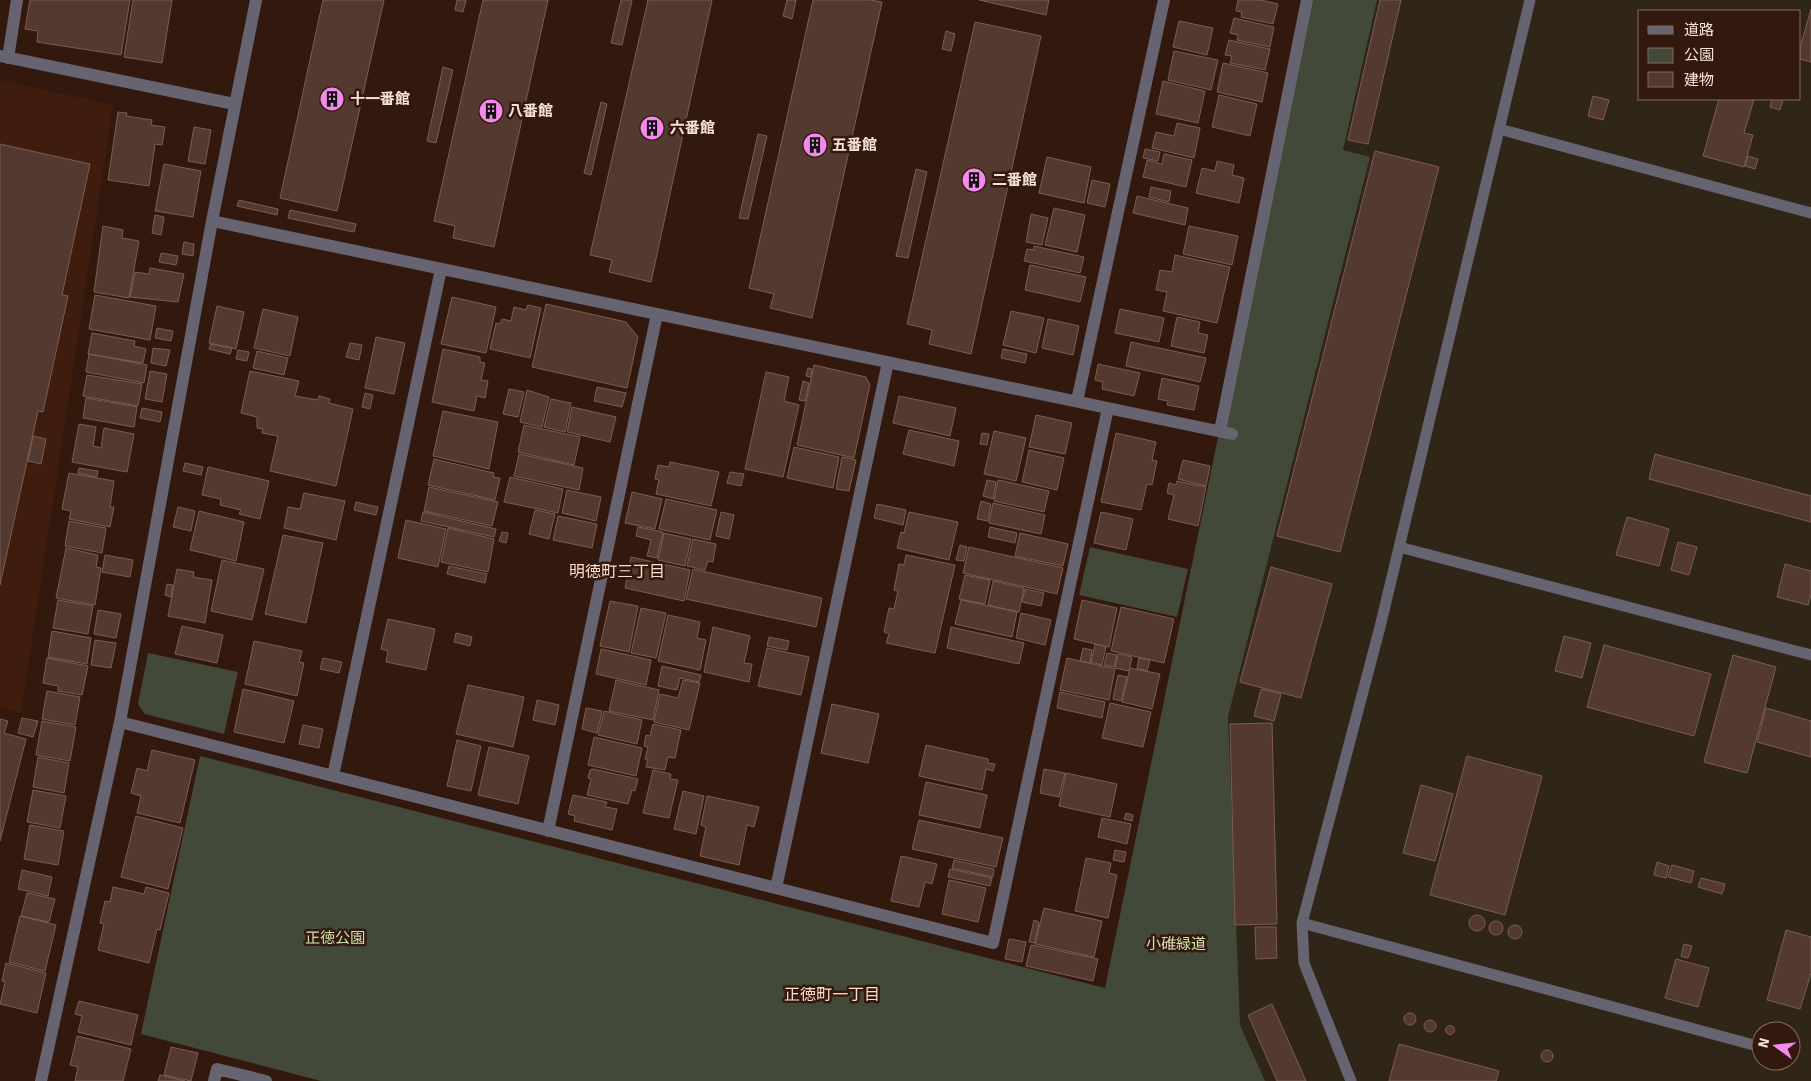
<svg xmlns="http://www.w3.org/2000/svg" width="1811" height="1081" font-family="Signika,'Noto Sans JP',sans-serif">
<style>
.built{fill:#3e1d0f}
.industrial{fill:#302617;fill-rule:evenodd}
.green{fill:#434939}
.building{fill:#53392f;stroke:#7d5d50}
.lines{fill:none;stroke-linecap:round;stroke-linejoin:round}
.service{stroke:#676472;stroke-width:11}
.minor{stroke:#676472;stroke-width:12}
.labels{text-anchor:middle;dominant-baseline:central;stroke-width:5;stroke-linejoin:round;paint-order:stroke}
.poi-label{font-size:15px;font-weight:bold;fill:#f6e3db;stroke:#33190d;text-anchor:start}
.park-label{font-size:15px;fill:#cfe1ad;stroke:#33190d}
.neighbourhood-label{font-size:16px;fill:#ffdaca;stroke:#33190d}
</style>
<rect width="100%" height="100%" fill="#33190d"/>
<path class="built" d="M0 80 113 105 21 713 0 708Z"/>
<path class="industrial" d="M1377 0H1811V1081H1265L1240 1025 1234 963 1228 717 1370 157 1343 150ZM1640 11H1800V99H1640ZM1761 1031H1791V1061H1761Z"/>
<path class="green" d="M1311 0H1377L1343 150 1370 157 1228 717 1240 1025 1265 1081H321L141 1034 200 756 1105 988 1222 418Z
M1090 547 1188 569 1177 617 1079 595Z
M148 653 238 672 224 734 145 714 138 704Z"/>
<path class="building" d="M30 0H130L121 55 37 42 38 31 25 29Z
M133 0H172L162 63 124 57Z
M323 0H384L337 211 280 198Z
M457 0H466L463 12 455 10Z
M483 0H548L494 247 453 238 455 226 434 221Z
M621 0H632L622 45 611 43Z
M648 0H712L651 282 609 272 612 260 590 255Z
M787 0H796L792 19 783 16Z
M813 0H871L882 2 812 318 770 308 774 294 749 288Z
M979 0H1049L1046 15Z
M1238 0H1261L1278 4 1273 24 1241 17 1242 12 1236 11Z
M1380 0H1401L1368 144 1348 140Z
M1811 9V62L1800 59V48Z
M1234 18 1274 27 1270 47 1237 40 1238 35 1230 33Z
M1179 21 1213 28 1207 55 1173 47Z
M975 22 1041 36 971 354 929 344 932 330 907 324Z
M946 31 955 34 951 51 942 49Z
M1229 40 1270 49 1265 70 1230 63 1232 56 1225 55Z
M1174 51 1218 60 1211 90 1168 80Z
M1223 63 1268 73 1262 102 1217 92Z
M443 67 453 70 436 143 427 141Z
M1163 81 1205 91 1198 123 1156 114Z
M1219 95 1257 104 1250 136 1212 127Z
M1593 96 1609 100 1603 120 1588 116Z
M1719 99H1754L1744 133 1753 135 1744 167 1703 156Z
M1772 99H1783L1780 110 1770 107Z
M601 102 607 104 591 175 584 173Z
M118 112 127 113 126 116 152 120 151 125 165 127 162 145 155 144 149 186 108 180Z
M1177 123 1200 128 1194 158 1152 148 1156 132 1174 136Z
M194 127 211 130 205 164 188 161Z
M758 134 767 136 748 219 739 218Z
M0 144 90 164 62 295 68 296 43 412 38 411 0 585Z
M1145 149 1160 152 1158 161 1143 158Z
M1375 151 1439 167 1340 552 1277 536Z
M1164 154 1192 160 1186 187 1143 177 1147 160 1162 164Z
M1748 156 1758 159 1755 169 1745 166Z
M1047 157 1091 167 1084 203 1039 193Z
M1217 161 1234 165 1232 175 1244 178 1239 203 1196 193 1202 168 1215 171Z
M164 164 201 171 193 217 155 211Z
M916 169 927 172 908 258 896 256Z
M1092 180 1110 184 1105 207 1087 203Z
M1151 187 1171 191 1169 202 1149 197Z
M1137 196 1188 208 1185 225 1133 213Z
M239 200 278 209 277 215 237 206Z
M1054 208 1085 215 1077 252 1045 245Z
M290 210 356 224 354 232 288 218Z
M1031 214 1048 218 1042 245 1026 242Z
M155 215 164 217 161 235 152 233Z
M103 226 123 230 122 238 139 241 129 298 94 292Z
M1189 226 1238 236 1232 265 1183 254Z
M184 242 194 244 193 256 182 254Z
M1034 246 1084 257 1080 273 1024 261 1027 249 1034 250Z
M161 253 178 256 176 265 159 262Z
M1175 255 1230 267 1217 323 1163 311 1167 292 1156 290 1160 270 1172 272Z
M1030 265 1086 277 1080 302 1025 290Z
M150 268 184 274 178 302 130 297 135 272 149 274Z
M95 295 156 306 150 340 89 329Z
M452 297 496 307 486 353 441 344Z
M546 304 626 322 638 337 627 388 532 367Z
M528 305 541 308 530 358 490 349 496 323 500 324 502 319 511 321 514 307 526 310Z
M217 306 244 312 236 349 209 343Z
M263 309 298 317 290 356 254 348Z
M1120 309 1164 318 1159 342 1115 333Z
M1011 311 1044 318 1036 353 1003 345Z
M1177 317 1200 322 1198 333 1208 335 1204 353 1171 346Z
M1048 319 1079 326 1073 355 1042 348Z
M157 328 173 331 171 341 155 338Z
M92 333 135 341 134 346 146 349 143 363 88 354Z
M376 337 405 343 394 394 365 388Z
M1131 342 1206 358 1200 382 1126 366Z
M350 343 362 345 359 360 346 357Z
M211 344 232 348 230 354 209 349Z
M153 348 170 350 166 366 151 363Z
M443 349 480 357V362L485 363 481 380 488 381 485 398 477 396 474 411 432 402Z
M1003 349 1027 354 1025 363 1001 358Z
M238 350 249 352 247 361 236 359Z
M257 351 288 358 284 375 253 368Z
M89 354 147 365 144 383 86 372Z
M1098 364 1140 373 1134 396 1102 389 1103 382 1095 380Z
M814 365 866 377 870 385 854 458 797 445Z
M808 368 812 369 811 377 806 376Z
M150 371 167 374 162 402 145 399Z
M250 371 299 381 295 396 318 400 319 396 330 399 329 403 353 409 336 486 270 471 278 436 262 433 263 429 257 428V417L241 413Z
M766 372 789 377 784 401 799 405 783 477 745 469Z
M87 375 142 384 138 406 83 396Z
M1162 378 1199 386 1194 410 1167 405 1168 401 1158 399Z
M803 381 809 383 805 401 799 400Z
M597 387 626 393 622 407 594 401Z
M509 389 524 392 518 417 503 414Z
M527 390 549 397 542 427 520 422Z
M365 393 373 395 370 409 362 407Z
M899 396 956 408 950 436 893 423Z
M86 398 137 407 134 427 83 418Z
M551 399 571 403 565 432 544 427Z
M572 407 616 417 610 442 567 432Z
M142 408 162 412 160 422 140 418Z
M443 411 498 422 489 469 433 456Z
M1036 415 1072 423 1065 454 1029 447Z
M79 424 96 427 93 446 101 448 104 428 134 434 127 472 72 462Z
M524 425 580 437 574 465 518 452Z
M909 430 959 441 954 466 903 454Z
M994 431 1026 438 1016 481 984 474Z
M982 433 989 434 987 445 980 444Z
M1116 433 1156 442 1152 460 1157 461 1152 485 1147 484 1141 510 1101 502Z
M33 436 46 439 41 464 28 461Z
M794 447 839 457 833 488 787 478Z
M1029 450 1064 458 1057 490 1022 482Z
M519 454 583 468 579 490 514 476Z
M1655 454 1811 496V522L1649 479Z
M842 457 856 460 849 491 836 489Z
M434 459 494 473 493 477 500 478 495 500 428 485Z
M1183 460 1210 466 1206 486 1178 479Z
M670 462 719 472 711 506 656 494 659 480 655 479 658 465 669 467Z
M185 463 203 467 201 475 183 471Z
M208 467 269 481 260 519 239 514 241 510 220 505 221 499 202 495Z
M79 468 98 471 97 477 78 473Z
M730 472 744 474 741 486 727 483Z
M69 473 114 481 110 507H114L110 527 69 519 71 511 62 509Z
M510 477 563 489 558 513 504 502Z
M987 480 996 482 993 499 983 496Z
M998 480 1049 491 1044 512 994 501Z
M1177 481 1206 487 1198 526 1168 519 1174 495 1167 493 1169 483 1176 485Z
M429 487 498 502 492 526 424 511Z
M567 490 601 497 596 521 562 513Z
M632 492 662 499 655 529 625 523Z
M304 493 345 501 336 540 284 528 288 507 300 509Z
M666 499 717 510 710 540 659 529Z
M981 501 991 504 988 521 977 519Z
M356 502 378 507 376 515 354 510Z
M993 503 1045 515 1041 534 989 523Z
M877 504 906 510 903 525 874 518Z
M178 507 195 511 191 531 173 527Z
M535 510 555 514 549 539 529 534Z
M199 511 244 522 236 561 190 550Z
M423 512 496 529 494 537 421 521Z
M721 512 734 515 729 539 716 536Z
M909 512 958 522 949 560 897 548 901 532 904 533Z
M1101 512 1133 519 1126 550 1094 543Z
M558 516 597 524 592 548 553 540Z
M1627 517 1669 529 1659 566 1616 555Z
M406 520 446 529 438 567 398 558Z
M69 521 106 528 102 553 65 546Z
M638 527 663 532 657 558 647 556 651 540 636 536Z
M990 527 1017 533 1015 543 988 537Z
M448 528 494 539 488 572 441 562Z
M502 532 508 533 506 543 499 541Z
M664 533 691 539 685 566 658 560Z
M1020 533 1068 544 1063 566 1015 556Z
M283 535 323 543 306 623 265 614Z
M693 539 716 544 713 562 708 561 705 570 687 566Z
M1678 542 1697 547 1689 575 1671 570Z
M960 545 967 547 964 561 956 560Z
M969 547 1063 568 1057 594 963 573Z
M66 548 98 555 96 567 101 568 95 605 56 598Z
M105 555 133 560 130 577 102 572Z
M906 555 955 565 935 653 886 643 889 634 884 632 889 608 894 609 898 591 894 590 899 564 904 565Z
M631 557 690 570 684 601 625 588Z
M222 560 264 569 252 620 211 611Z
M1785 564 1811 571V595L1808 605 1777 597Z
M449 566 487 574 485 583 447 574Z
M1271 567 1332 584 1301 698 1240 682Z
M177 569 194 572 193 577 212 580 205 623 168 616Z
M693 569 822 598 816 627 686 599Z
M965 575 990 580 985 604 959 599Z
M993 581 1024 588 1019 612 988 605Z
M167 584 173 585 171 597 165 595Z
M1025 589 1044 593 1041 606 1022 602Z
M58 600 93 606 88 634 53 628Z
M961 600 1017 612 1012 637 955 624Z
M1082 600 1117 608 1109 647 1074 639Z
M610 601 638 606 629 652 600 646Z
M1121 607 1174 619 1164 663 1111 651Z
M641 608 666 613 656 658 631 653Z
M98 610 121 614 116 638 94 634Z
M1021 613 1051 620 1045 645 1016 638Z
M668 615 700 622 697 638 706 640 700 670 658 661Z
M388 619 435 629 426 670 386 662 388 651 381 649Z
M182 626 223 635 217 663 175 654Z
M713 627 750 636 744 663 752 664 749 682 704 672Z
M951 627 1024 643 1019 664 947 648Z
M52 631 91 638 87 664 48 657Z
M456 633 472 637 470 646 454 642Z
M1564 636 1591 643 1582 678 1555 671Z
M769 637 789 641 787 650 767 646Z
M95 640 116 643 111 668 91 665Z
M254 641 302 651 299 662 304 663 297 696 245 684Z
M1095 644 1106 647 1102 665 1091 662Z
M1604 645 1711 674 1694 736 1587 707Z
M767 648 809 657 801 695 758 686Z
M1083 648 1092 650 1090 663 1080 661Z
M601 649 651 660 646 685 596 674Z
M1107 653 1117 655 1114 667 1104 665Z
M1118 654 1132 657 1129 671 1115 668Z
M1733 655 1776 667 1747 773 1704 762Z
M47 658 88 666 82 695 58 691V686L43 683Z
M323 658 342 662 339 673 320 669Z
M1067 658 1115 669 1109 700 1060 690Z
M1139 658 1150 660 1147 671 1137 668Z
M662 666 701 675 699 682 680 678 677 690 658 686Z
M1130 668 1160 674 1152 709 1122 702Z
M1118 675 1127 677 1121 701 1113 699Z
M616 680 659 690 653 720 609 711Z
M683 680 700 683 689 730 654 722 660 694 678 698Z
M468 685 524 697 513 747 456 734Z
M243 689 294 701 284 743 234 732Z
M1261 689 1281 694 1274 721 1254 716Z
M47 691 80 697 75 725 42 719Z
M1060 692 1105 702 1102 718 1057 708Z
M537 700 559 705 555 725 533 720Z
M1110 703 1151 712 1143 747 1102 738Z
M832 704 879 714 868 763 821 753Z
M586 708 602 711 597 733 582 729Z
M1766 708 1811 721V757L1757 742Z
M604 711 642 720 637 744 598 735Z
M22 718 38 721 33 737 18 733Z
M0 719 8 721 4 733 26 739 0 841Z
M42 721 76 727 70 761 36 755Z
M1272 723 1277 924 1235 925 1230 724Z
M653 724 681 730 675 758 668 757 665 770 646 767 648 759H645L648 747 644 746 646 735 650 736Z
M303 725 323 729 319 748 299 744Z
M594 737 642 748 636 776 588 765Z
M457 740 481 746 471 791 447 786Z
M926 745 988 759V763L995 764 993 771 986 769 982 790 919 776Z
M489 747 529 756 518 804 478 795Z
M152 750 195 760 180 823 137 813 141 796 131 793 137 768 147 771Z
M1467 756 1542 776 1505 915 1430 895Z
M38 757 69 763 64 793 33 787Z
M593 769 638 779 635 791 632 790 628 804 587 795 591 779 588 778 590 770Z
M1044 769 1065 773 1059 797 1040 793Z
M653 770 671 774 670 779 678 780 669 818 643 813Z
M1066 773 1117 784 1110 817 1059 806Z
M926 782 987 795 980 828 919 815Z
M1421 785 1453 794 1435 861 1403 853Z
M33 790 66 796 60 828 27 822Z
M683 791 704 796 696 834 674 829Z
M573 795 607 802 605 807 617 809 612 830 574 821 575 816 568 814Z
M707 796 759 807 754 827 747 825 739 865 700 856 706 827 701 825Z
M1126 813 1133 815 1132 821 1124 819Z
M136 816 183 828 168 889 121 877Z
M1102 818 1131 824 1127 844 1098 837Z
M919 820 1003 838 996 867 912 849Z
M30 825 64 831 58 865 24 859Z
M1115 850 1126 852 1124 862 1113 860Z
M901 856 937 864 932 884 925 882 919 907 891 901Z
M1086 858 1111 863 1109 873 1117 875 1108 918 1075 911Z
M954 860 994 869 993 877 952 868Z
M1657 862 1669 866 1666 878 1654 875Z
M1672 865 1694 871 1691 883 1668 877Z
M950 869 992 878 990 886 948 877Z
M22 870 52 877 48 896 18 889Z
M1701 878 1725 884 1722 894 1698 887Z
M949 880 986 888 978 922 942 914Z
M113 887 144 894 146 887 169 893 160 930 157 929 149 963 98 950 104 924 100 923 105 901 110 902Z
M27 893 55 899 49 922 21 916Z
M1044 908 1102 921 1094 957 1035 944Z
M1469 923a8 8 0 1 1 16 0a8 8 0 1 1-16 0Z
M20 916 56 925 45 971 9 962Z
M1034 920 1039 922 1035 943 1029 942Z
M1489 928a7 7 0 1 1 14 0a7 7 0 1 1-14 0Z
M1508 932a7 7 0 1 1 14 0a7 7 0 1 1-14 0Z
M1255 927H1276L1277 958 1256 959Z
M1786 930 1811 937V973L1800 1009 1767 1000Z
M1009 939 1026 942 1022 962 1005 959Z
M1684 944 1692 946 1688 958 1681 956Z
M1031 945 1098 959 1093 981 1026 966Z
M1676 959 1709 968 1698 1007 1665 998Z
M6 963 46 973 37 1013 0 1004 5 982 2 981Z
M79 1001 138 1015 131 1045 78 1032 82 1016 75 1014Z
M1272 1004 1306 1081H1277L1248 1015Z
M1404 1019a6 6 0 1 1 12 0a6 6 0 1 1-12 0Z
M1424 1026a6 6 0 1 1 12 0a6 6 0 1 1-12 0Z
M1445.5 1030a4.5 4.5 0 1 1 9 0a4.5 4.5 0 1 1-9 0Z
M77 1036 131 1049 123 1081H75L78 1067 70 1065Z
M1399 1044 1499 1071 1496 1081H1389Z
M171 1047 198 1053 191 1081 164 1075Z
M1541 1056a6 6 0 1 1 12 0a6 6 0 1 1-12 0Z
M160 1075 185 1081H158Z"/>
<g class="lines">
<path class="service" d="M1530 0 1380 627 1302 923 1761 1047
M1499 129 1811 213
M1399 547 1811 655
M1302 923 1304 963 1351 1081"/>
<path class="minor" d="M0 56 234 104
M8 58 17 0
M212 221 1232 434
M1077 401 1164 0
M1220 431 1307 0
M120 722 993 943 1108 408
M333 776 441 269
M548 831 657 314
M776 888 888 362
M41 1081 120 722 212 221 256 0
M214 1081 217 1069 266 1081"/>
</g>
<defs>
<symbol id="building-disc" viewBox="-11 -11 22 22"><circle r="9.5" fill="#f689ee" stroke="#33190d"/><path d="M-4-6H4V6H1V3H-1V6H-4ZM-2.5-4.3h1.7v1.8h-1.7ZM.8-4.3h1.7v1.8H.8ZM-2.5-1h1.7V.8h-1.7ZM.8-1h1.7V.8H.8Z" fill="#111"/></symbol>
</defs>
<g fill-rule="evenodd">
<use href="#building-disc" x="318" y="85" width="28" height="28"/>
<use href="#building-disc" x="477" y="97" width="28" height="28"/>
<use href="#building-disc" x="638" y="114" width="28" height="28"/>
<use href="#building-disc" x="801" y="131" width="28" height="28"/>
<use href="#building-disc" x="960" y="166" width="28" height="28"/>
</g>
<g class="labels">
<g class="poi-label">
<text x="350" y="99">十一番館</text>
<text x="508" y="111">八番館</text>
<text x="670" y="128">六番館</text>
<text x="832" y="145">五番館</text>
<text x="992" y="180">二番館</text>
</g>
<g class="park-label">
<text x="335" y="938">正徳公園</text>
<text x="1176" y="944">小碓緑道</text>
</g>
<g class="neighbourhood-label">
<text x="617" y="572">明徳町三丁目</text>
<text x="832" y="995">正徳町一丁目</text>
</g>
</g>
<rect x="1638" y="10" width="162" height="90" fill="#33190d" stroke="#816a5f"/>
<rect x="1648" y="26" width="25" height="8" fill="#676472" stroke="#816a5f"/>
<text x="1684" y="35" font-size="15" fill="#f6e3db">道路</text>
<rect x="1648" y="48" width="25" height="15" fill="#434939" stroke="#816a5f"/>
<text x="1684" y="60" font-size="15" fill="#f6e3db">公園</text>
<rect x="1648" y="72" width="25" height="15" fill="#53392f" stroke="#816a5f"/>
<text x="1684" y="85" font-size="15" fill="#f6e3db">建物</text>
<g transform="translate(1776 1046) rotate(285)"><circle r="24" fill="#33190d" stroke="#816a5f"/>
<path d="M0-4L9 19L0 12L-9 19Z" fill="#f689ee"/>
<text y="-8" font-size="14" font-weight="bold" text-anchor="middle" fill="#f6e3db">N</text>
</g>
</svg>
